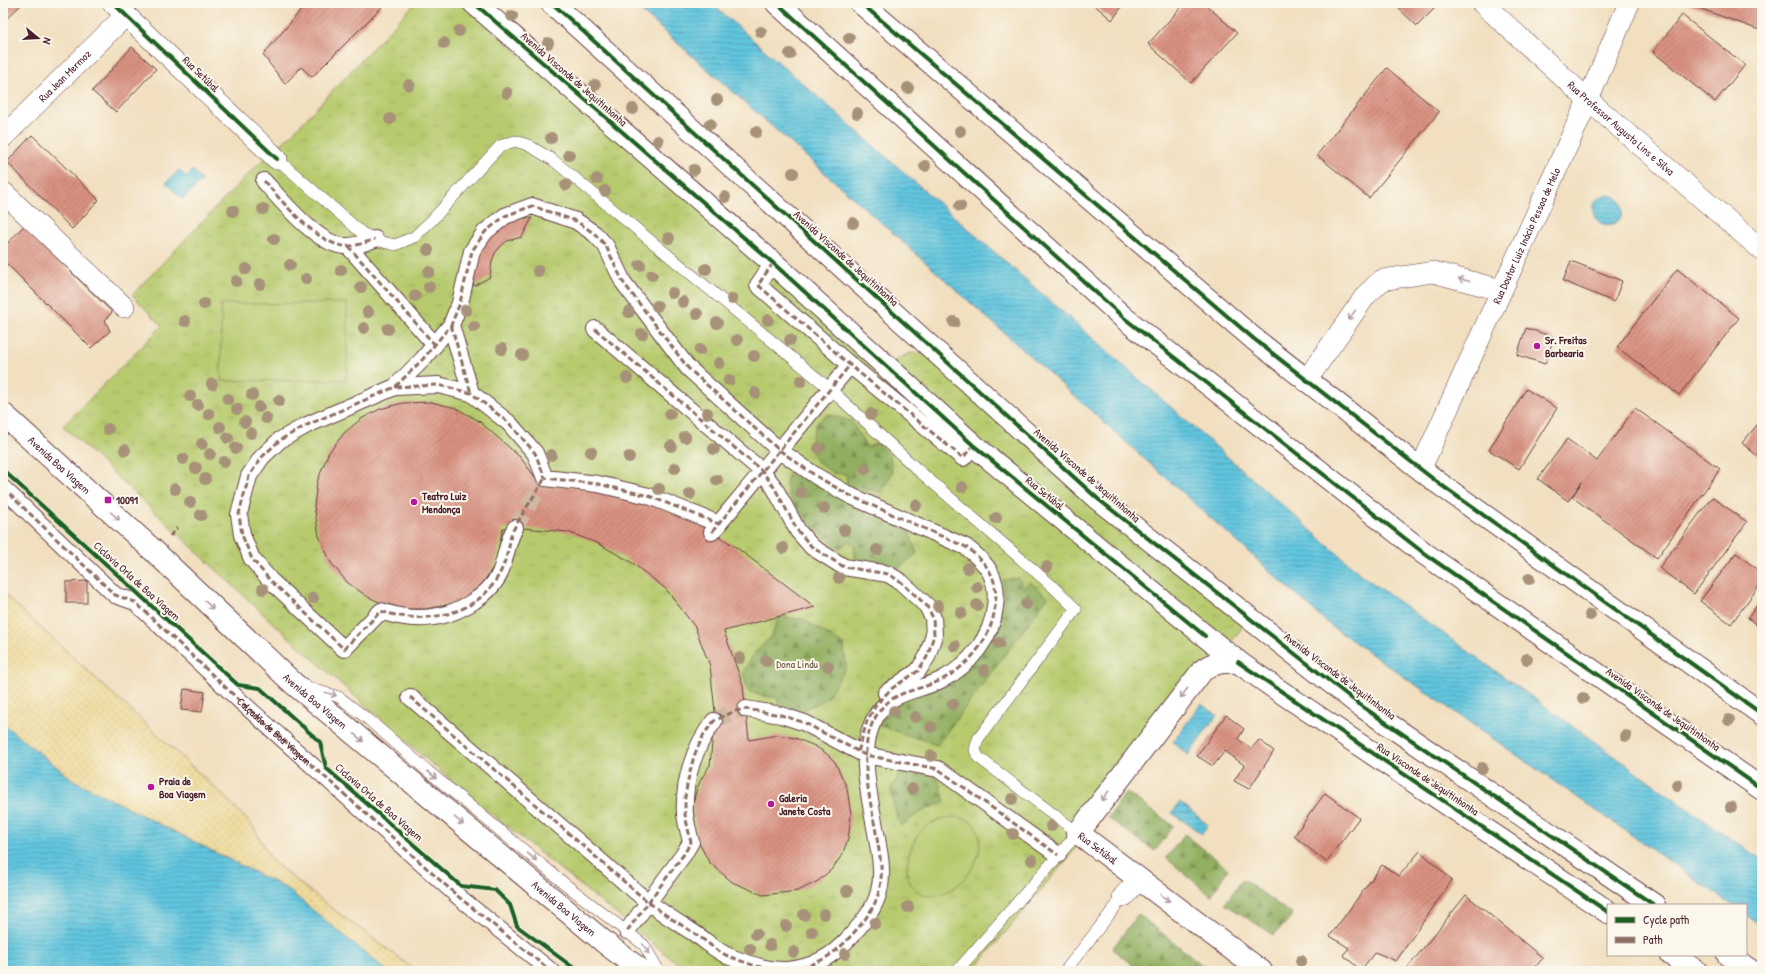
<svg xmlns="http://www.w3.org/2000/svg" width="1765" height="974" font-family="'Patrick Hand',sans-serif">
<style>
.grass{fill:url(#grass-tufts);stroke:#80754c}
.forest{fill:url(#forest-firs);stroke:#6e6746}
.sand{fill:url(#sand-dots);stroke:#9c7c64}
.garden{fill:#b7cb6e;stroke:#80754c}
.water{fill:url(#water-rules);stroke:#567285}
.building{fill:url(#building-hatch)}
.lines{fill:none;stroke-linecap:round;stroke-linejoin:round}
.pedestrian-tunnel{stroke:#d0b9a1;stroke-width:16;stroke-dasharray:16 8;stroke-linecap:butt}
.service-casing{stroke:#633c41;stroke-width:12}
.pedestrian-casing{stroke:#633c41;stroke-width:18}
.minor-casing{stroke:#633c41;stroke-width:22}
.tertiary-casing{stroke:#633c41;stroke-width:24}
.primary-casing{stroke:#633c41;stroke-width:24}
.service{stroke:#fff;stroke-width:11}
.pedestrian{stroke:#fff;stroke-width:16}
.minor{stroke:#fff;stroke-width:21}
.tertiary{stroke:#fff;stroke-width:22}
.primary{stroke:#fff;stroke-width:22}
.quiet{stroke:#8d6e63;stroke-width:3;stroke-dasharray:6 3;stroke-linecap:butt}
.cycleway-casing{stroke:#fbf7ec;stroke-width:6}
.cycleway{stroke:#1b5e20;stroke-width:4}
.tree{fill:#a79279}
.oneway{stroke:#ae9aa0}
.poi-dot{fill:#b5179e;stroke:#fbf7ec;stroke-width:1.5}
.labels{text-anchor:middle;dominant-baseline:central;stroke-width:4;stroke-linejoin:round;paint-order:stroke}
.street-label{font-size:11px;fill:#4a1f2b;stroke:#fbf7ec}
.poi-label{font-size:11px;font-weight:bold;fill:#4a1f2b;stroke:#fbf7ec;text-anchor:start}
.park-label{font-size:11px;fill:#6b533f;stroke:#fbf7ec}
</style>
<defs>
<pattern id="grass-tufts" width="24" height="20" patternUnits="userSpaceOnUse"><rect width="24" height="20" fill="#b7cb6e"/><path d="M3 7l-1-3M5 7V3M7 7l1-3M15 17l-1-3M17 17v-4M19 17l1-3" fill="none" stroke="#9fae5f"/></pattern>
<pattern id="forest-firs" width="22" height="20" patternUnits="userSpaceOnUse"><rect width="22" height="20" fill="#91af61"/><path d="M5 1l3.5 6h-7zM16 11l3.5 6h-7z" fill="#788e50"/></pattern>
<pattern id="sand-dots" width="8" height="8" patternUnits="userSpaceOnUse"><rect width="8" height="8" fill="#eeda9e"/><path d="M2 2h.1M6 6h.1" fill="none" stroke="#cebb88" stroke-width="1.8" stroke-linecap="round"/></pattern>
<pattern id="water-rules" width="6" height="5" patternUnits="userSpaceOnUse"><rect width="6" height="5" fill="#61c6df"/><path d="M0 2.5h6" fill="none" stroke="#52a0b5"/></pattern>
<pattern id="building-hatch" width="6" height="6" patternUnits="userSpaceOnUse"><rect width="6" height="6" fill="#d99281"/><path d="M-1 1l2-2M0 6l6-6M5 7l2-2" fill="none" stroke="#b2776a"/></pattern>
</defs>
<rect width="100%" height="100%" fill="#fbf7ec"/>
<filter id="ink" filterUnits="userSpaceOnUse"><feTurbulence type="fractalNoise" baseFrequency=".025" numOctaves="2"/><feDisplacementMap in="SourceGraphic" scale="8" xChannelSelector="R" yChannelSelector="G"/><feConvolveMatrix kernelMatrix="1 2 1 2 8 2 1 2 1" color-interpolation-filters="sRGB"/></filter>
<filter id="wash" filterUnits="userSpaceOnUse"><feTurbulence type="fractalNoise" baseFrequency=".012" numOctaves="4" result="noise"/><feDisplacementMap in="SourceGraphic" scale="16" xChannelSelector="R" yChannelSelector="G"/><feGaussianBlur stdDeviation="0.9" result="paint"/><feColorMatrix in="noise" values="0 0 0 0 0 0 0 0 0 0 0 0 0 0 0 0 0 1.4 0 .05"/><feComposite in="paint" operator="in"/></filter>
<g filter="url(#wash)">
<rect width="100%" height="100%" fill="#f1dfbf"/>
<path class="grass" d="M415 3H462L576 103 887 365 909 353 924 354 1252 614 1096 824 973 971H687L479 804 413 748 274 624 63 426 162 326 132 295 254 168 289 137Z"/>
<path class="forest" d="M827 414 851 421 867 448 877 443 890 456 892 473 882 492 871 490 858 492 847 484 846 474 833 473 815 460 810 443 816 424Z
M792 466 865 510 867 517 883 518 909 531 917 554 894 571 856 562 854 546 848 541 839 549C824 535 786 505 786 483 786 478 791 471 792 466Z
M1019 578 1023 588 1030 582 1048 597 937 745 878 725 899 702 994 634 1003 608V580Z
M779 617 803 619 844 645 846 668 826 699 797 713 778 708V698L758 695 747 690 743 672 756 651 771 637Z
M901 771 936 774 945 801 919 813 901 826 897 819 891 790Z
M1126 792 1174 826 1155 851 1108 818Z
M1185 834 1228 869 1211 896 1166 858Z
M1243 879 1293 915 1274 935 1225 904Z
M1138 914 1210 971H1140L1112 949Z"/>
<path class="sand" d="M3 593 222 794 253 826 272 861 326 904 417 971H387L287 889 73 780 3 724Z"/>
<path class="garden" d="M347 303V380L221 381V304Z
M957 817C963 818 972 820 975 826 995 854 952 907 921 893 897 882 908 844 923 829 932 821 945 818 957 817Z"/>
<path class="water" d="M632 3H711L1363 576 1708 823 1762 860V926L1746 915V905H1732L1331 626 876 218Z
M179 170 186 177 193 170 202 181 182 199 166 183Z
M1593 210a15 15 0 1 1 30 0a15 15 0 1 1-30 0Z
M1201 704 1217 715 1188 755 1173 742Z
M3 724 73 780 287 889 387 971H3Z
M1180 802 1208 825 1202 834 1172 813Z"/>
<g id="blocks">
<path class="building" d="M3 3H23L3 22Z
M307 3H378L382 7 312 77 301 67 285 84 263 55Z
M1092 3H1125L1112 20Z
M1185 3H1204L1237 33 1191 83 1148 44Z
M1393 3H1440L1417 26Z
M1685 3H1762V31Z
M1682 15 1745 65 1715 102 1653 52Z
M132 47 156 69 116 112 92 91Z
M1387 68 1439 112 1369 198 1317 155Z
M32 135 99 200 72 229 7 162Z
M523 218H532L522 237 507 241 500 247 495 253 492 261 490 277 474 286 471 275 480 241 512 219Z
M24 226 112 312 105 320 110 331 91 348 3 260V248Z
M1571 261 1622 281 1614 302 1563 281Z
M1677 269 1739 318 1679 395 1617 347Z
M1526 328 1554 337 1545 364 1517 355Z
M1526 389 1557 408 1519 469 1489 450Z
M431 402 456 408 479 421 520 457 541 485 580 487 633 498 672 512 705 528 733 545 815 607 724 631 743 686 749 740 778 735 795 738 815 746 827 754 835 762 847 788 851 815 848 839 842 855 832 869 818 881 798 891 763 895 732 882 709 862 697 839 693 809 695 795 700 781 710 765 715 711 710 666 695 627 666 589 631 562 599 544 568 532 523 528H503L495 564 479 589 455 603 426 609H405L382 603 368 597 348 583 331 563 319 536 314 506 317 482 328 454 344 433 361 419 380 409 403 403Z
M1635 408 1720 469 1657 558 1572 497 1582 482 1568 501 1538 479 1567 439 1597 461Z
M1762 419V460L1742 443Z
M1712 497 1747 522 1694 594 1659 568Z
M1736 553 1762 573V582L1731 624 1700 601Z
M87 581V603H66V582Z
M1762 598V629L1748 618Z
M184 689 205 692 202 712 181 710Z
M1226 715 1244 729 1238 739 1251 749 1259 740 1274 751 1249 789 1234 781 1244 765 1225 751 1213 766 1197 756Z
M1325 793 1359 818 1326 862 1294 836Z
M1420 851 1452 880 1396 961 1375 952 1361 970 1343 955 1349 948 1330 936 1382 865 1399 876Z
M1466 895 1543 958 1532 971H1405Z"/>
</g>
</g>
<g filter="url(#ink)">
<use href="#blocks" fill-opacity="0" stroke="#633c41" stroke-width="1"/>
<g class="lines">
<path class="pedestrian-tunnel" d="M515 528 545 478
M714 721 735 711 746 709"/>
<defs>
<path id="service" d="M277 159 362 233 379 241 395 245 414 237 431 221 500 146 515 141 528 145 553 160 830 389 918 470 1051 585 1076 609 978 739 975 750 978 757 1078 833 957 971
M305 687 339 697 369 720 429 772 565 884 644 945 659 971
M1065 971 1123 897"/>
<path id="pedestrian" d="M264 181C282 201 320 248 348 246 357 246 367 242 375 239
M348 246 435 345
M773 263 758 285 850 365 963 458 973 445
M451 325 471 393
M595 329 762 471 774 487 798 531 812 547 844 567 888 574 901 582 927 606 933 618 934 635 927 657 918 671 886 693
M395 387 438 385 471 393 509 423 535 453 545 478 598 484 649 496 719 524
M3 488 115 595 135 602 238 699 460 898 551 971
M712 532 850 365
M410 697C472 751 535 804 597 858 613 872 630 887 647 901 662 913 678 923 694 933 705 940 716 951 728 956 745 963 768 971 787 970 812 968 833 956 849 938 861 925 875 909 879 891 883 876 881 860 878 845 873 809 857 758 872 724 888 688 914 694 943 679 970 665 992 637 995 607 999 578 988 564 966 547L851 496 816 476 779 450 688 368 623 282 606 246 595 234 576 221 532 206 505 216 485 232 472 251 460 303 451 325 423 359 395 387 307 425 280 440 262 457 249 476 239 514 242 535 252 559 270 580 344 649 381 611C414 623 445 620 474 601 484 595 492 587 498 577 506 562 506 543 515 528
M746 709 781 715 805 723 865 755 938 769 1058 855
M627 931 684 854 691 842C689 833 686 823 685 814 683 781 694 747 714 721"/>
<g id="minor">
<path d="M113 3 277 159"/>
<path id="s1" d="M1482 3 1588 100 1762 250"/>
<path id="s2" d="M3 137 126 15"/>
<path d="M3 192 124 307"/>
<path d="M1306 381 1366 295 1382 280 1433 272 1501 290"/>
<path id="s3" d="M1421 468 1588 100 1629 3"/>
<path d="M1123 897 1139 879"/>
</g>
<g id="tertiary">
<path d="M474 3 773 263 973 445 1205 636 1238 662 1275 688 1608 912"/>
<path d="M861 3 1254 339 1437 482 1762 714"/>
<path id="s4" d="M1238 662C1224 661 1213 662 1202 671L1078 833 1261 971"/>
<path d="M1672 955 1696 971"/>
</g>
<g id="primary">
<path d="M552 3 1098 499 1360 705 1654 905"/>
<path d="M777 3 1124 318 1425 554 1762 789"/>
<path id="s5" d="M3 414 155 552 293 683 609 946 642 971"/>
<path d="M1728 955 1751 971"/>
</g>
</defs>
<use href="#service" class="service-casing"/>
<use href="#pedestrian" class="pedestrian-casing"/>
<use href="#minor" class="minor-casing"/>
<use href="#tertiary" class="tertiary-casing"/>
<use href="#primary" class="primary-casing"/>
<use href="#service" class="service"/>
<use href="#pedestrian" class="pedestrian"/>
<use href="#minor" class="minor"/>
<use href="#tertiary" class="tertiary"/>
<use href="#primary" class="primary"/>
<g class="quiet">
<path d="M264 181C282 201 320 248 348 246 357 246 367 242 375 239"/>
<path d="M348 246 435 345"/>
<path d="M773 263 758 285 850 365 963 458 973 445"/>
<path d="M451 325 471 393"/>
<path d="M595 329 762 471 774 487 798 531 812 547 844 567 888 574 901 582 927 606 933 618 934 635 927 657 918 671 891 689 876 705 867 721 858 752"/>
<path d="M395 387 438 385 471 393 509 423 535 453 545 478 598 484 649 496 719 524"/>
<path id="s6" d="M3 488 115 595 135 602 238 699 460 898 551 971"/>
<path d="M712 532 850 365"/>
<path d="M170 536 177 528"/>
<path d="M410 697C472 751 535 804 597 858 613 872 630 887 647 901 662 913 678 923 694 933 705 940 716 951 728 956 745 963 768 971 787 970 812 968 833 956 849 938 861 925 875 909 879 891 883 876 881 860 878 845 873 809 857 758 872 724 888 688 914 694 943 679 970 665 992 637 995 607 999 578 988 564 966 547L851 496 816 476 779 450 688 368 623 282 606 246 595 234 576 221 532 206 505 216 485 232 472 251 460 303 451 325 423 359 395 387 307 425 280 440 262 457 249 476 239 514 242 535 252 559 270 580 344 649 381 611C420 625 475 617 497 578 503 569 506 558 509 547 510 542 510 537 512 532 522 514 534 496 545 478"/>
<path d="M627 931 684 854 691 842 685 815V797L688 780 694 756 704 734 714 721 735 711 746 709 781 715 805 723 865 755 938 769 1058 855"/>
</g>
<defs>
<path id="cycleway" d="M113 3 277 159
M474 3 773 263 973 445 1205 636
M552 3 1098 499 1360 705 1654 905
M777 3 1124 318 1425 554 1762 789
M861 3 1254 339 1437 482 1762 714
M3 470 238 685 260 688 320 742 326 768 461 886 495 890 510 905 517 926 578 971
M1238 662 1608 912"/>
</defs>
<use href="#cycleway" class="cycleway-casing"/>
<use href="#cycleway" class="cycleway"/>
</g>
<g class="tree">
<circle cx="512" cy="16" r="6"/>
<circle cx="459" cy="31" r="6"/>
<circle cx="761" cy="32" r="6"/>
<circle cx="849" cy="38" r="6"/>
<circle cx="444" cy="43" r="6"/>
<circle cx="548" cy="43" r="6"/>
<circle cx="790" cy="54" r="6"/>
<circle cx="409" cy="85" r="6"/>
<circle cx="595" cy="85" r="6"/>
<circle cx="908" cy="88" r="6"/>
<circle cx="507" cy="93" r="6"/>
<circle cx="717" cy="100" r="6"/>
<circle cx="633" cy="109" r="6"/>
<circle cx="857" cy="113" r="6"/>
<circle cx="390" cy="119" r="6"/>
<circle cx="710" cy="124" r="6"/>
<circle cx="960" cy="131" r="6"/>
<circle cx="756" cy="132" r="6"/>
<circle cx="551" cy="138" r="6"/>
<circle cx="658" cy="141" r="6"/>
<circle cx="569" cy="155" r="6"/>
<circle cx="925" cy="166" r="6"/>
<circle cx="694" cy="170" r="6"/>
<circle cx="793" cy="173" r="6"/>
<circle cx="597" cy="179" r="6"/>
<circle cx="566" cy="185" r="6"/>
<circle cx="605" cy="191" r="6"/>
<circle cx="725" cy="197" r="6"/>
<circle cx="960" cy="206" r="6"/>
<circle cx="263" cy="209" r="6"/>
<circle cx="233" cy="211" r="6"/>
<circle cx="853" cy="223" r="6"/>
<circle cx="669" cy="238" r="6"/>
<circle cx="274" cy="239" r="6"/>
<circle cx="428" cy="250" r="6"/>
<circle cx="290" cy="265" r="6"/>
<circle cx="640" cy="265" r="6"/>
<circle cx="246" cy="269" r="6"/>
<circle cx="706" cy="269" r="6"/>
<circle cx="341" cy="270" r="6"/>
<circle cx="538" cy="271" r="6"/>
<circle cx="429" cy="272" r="6"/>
<circle cx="652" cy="275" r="6"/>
<circle cx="306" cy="279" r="6"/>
<circle cx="236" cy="281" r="6"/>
<circle cx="260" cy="284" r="6"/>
<circle cx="361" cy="287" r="6"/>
<circle cx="429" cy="287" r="6"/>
<circle cx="672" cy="293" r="6"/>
<circle cx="415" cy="296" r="6"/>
<circle cx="732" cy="299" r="6"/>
<circle cx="683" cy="302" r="6"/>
<circle cx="204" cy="304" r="6"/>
<circle cx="657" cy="306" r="6"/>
<circle cx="466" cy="310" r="6"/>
<circle cx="368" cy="312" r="6"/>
<circle cx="629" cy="312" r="6"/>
<circle cx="697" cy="314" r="6"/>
<circle cx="768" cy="320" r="6"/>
<circle cx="185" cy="321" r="6"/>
<circle cx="954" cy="322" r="6"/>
<circle cx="717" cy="323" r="6"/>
<circle cx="474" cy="327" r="6"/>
<circle cx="364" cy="328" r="6"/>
<circle cx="388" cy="329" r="6"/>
<circle cx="642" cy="334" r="6"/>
<circle cx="737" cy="340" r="6"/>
<circle cx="790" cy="340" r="6"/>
<circle cx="502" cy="349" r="6"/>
<circle cx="700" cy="350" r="6"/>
<circle cx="522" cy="355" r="6"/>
<circle cx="754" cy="356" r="6"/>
<circle cx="719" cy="363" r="6"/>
<circle cx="627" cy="378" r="6"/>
<circle cx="729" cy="380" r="6"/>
<circle cx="801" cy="381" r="6"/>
<circle cx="212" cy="384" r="6"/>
<circle cx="755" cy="393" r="6"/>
<circle cx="252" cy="395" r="6"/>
<circle cx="190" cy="396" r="6"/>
<circle cx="228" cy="399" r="6"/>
<circle cx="279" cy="401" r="6"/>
<circle cx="198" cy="405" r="6"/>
<circle cx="259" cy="407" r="6"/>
<circle cx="237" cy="409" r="6"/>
<circle cx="707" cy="413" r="6"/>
<circle cx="209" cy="414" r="6"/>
<circle cx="670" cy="414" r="6"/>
<circle cx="871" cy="414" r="6"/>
<circle cx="266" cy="418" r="6"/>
<circle cx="245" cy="422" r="6"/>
<circle cx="220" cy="427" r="6"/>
<circle cx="108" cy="429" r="6"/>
<circle cx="251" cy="433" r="6"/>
<circle cx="685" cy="437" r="6"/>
<circle cx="228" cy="438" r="6"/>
<circle cx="202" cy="444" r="6"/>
<circle cx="671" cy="446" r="6"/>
<circle cx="236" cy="448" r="6"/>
<circle cx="819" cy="448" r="6"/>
<circle cx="714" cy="449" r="6"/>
<circle cx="125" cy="450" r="6"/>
<circle cx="591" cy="452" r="6"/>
<circle cx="210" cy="454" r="6"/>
<circle cx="551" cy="455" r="6"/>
<circle cx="629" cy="457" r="6"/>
<circle cx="183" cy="459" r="6"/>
<circle cx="224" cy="462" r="6"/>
<circle cx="196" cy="468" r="6"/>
<circle cx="675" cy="468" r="6"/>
<circle cx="865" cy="469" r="6"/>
<circle cx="205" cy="479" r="6"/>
<circle cx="717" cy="480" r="6"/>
<circle cx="962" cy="487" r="6"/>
<circle cx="175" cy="489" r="6"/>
<circle cx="659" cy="489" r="6"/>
<circle cx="801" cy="493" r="6"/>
<circle cx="690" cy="494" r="6"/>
<circle cx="190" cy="502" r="6"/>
<circle cx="916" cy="505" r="6"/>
<circle cx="824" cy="508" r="6"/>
<circle cx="201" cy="515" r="6"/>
<circle cx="996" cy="518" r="6"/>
<circle cx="844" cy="530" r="6"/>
<circle cx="783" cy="548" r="6"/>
<circle cx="877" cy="550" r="6"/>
<circle cx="1047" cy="567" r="6"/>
<circle cx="968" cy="568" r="6"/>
<circle cx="839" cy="578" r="6"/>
<circle cx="1529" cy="579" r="6"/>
<circle cx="977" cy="587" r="6"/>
<circle cx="263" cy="589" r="6"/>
<circle cx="313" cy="598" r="6"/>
<circle cx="1026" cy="604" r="6"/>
<circle cx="977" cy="605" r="6"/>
<circle cx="938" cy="606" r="6"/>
<circle cx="961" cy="613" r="6"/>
<circle cx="1590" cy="615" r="6"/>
<circle cx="999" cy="643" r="6"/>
<circle cx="955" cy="646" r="6"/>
<circle cx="740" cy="658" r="6"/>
<circle cx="1527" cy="659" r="6"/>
<circle cx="766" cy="661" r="6"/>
<circle cx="828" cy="666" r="6"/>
<circle cx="984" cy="670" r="6"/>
<circle cx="1583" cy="698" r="6"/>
<circle cx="953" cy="704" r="6"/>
<circle cx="894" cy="711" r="6"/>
<circle cx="915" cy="717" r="6"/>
<circle cx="1729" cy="720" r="6"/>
<circle cx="931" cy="727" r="6"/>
<circle cx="1626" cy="736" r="6"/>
<circle cx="931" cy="756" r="6"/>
<circle cx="1482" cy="768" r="6"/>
<circle cx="1677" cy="785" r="6"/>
<circle cx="912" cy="789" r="6"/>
<circle cx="1012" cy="799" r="6"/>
<circle cx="1731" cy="807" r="6"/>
<circle cx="1051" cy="826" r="6"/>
<circle cx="1013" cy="834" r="6"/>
<circle cx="1032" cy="860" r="6"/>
<circle cx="847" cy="891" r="6"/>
<circle cx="908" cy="907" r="6"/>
<circle cx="824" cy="914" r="6"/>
<circle cx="804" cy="915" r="6"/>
<circle cx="875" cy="923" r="6"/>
<circle cx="786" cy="926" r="6"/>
<circle cx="812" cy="932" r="6"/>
<circle cx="756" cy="934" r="6"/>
<circle cx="770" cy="945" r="6"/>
<circle cx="750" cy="949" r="6"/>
<circle cx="794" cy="952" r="6"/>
<circle cx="845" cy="954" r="6"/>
<circle cx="1301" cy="961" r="6"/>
</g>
<defs><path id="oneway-shaft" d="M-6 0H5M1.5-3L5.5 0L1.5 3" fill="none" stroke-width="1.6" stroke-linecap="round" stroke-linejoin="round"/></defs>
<g class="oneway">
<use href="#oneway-shaft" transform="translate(1464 280) rotate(-165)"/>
<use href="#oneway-shaft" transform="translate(1352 315) rotate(125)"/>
<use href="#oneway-shaft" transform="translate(115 516) rotate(42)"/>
<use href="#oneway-shaft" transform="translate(209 605) rotate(43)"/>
<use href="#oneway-shaft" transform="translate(1184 693) rotate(127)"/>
<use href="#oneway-shaft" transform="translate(331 694) rotate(17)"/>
<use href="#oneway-shaft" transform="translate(359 738) rotate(40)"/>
<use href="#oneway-shaft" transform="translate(432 775) rotate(40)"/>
<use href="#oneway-shaft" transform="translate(1105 796) rotate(127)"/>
<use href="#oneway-shaft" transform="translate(459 821) rotate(40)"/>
<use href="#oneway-shaft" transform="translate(532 857) rotate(39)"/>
<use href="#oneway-shaft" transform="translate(1165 898) rotate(37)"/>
<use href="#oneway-shaft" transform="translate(646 949) rotate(56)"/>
</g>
</g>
<g class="poi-dot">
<circle cx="1537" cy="346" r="4"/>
<rect x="104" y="496" width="8" height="8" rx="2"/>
<circle cx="414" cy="502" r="4"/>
<circle cx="151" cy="787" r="4"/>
<circle cx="771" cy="804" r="4"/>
</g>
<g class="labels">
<g class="street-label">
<text transform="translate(201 74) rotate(44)">Rua Setúbal</text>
<text stroke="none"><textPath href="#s2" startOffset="87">Rua Jean Mermoz</textPath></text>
<text transform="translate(574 79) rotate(41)">Avenida Visconde de Jequitinhonha</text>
<text stroke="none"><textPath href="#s1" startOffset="187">Rua Professor Augusto Lins e Silva</textPath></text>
<text stroke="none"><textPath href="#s3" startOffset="255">Rua Doutor Luiz Inácio Pessoa de Melo</textPath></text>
<text transform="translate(846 258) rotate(42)">Avenida Visconde de Jequitinhonha</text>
<text stroke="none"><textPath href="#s5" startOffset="76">Avenida Boa Viagem</textPath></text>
<text transform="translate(1087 475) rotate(41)">Avenida Visconde de Jequitinhonha</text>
<text transform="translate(1045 493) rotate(39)">Rua Setúbal</text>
<text transform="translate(137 581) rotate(42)">Ciclovia Orla de Boa Viagem</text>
<text transform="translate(1340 676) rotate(37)">Avenida Visconde de Jequitinhonha</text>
<text stroke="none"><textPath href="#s5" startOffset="424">Avenida Boa Viagem</textPath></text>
<text transform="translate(1663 709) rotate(35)">Avenida Visconde de Jequitinhonha</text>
<text stroke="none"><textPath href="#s6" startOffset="366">Calçadão de Boa Viagem</textPath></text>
<text transform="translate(1428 779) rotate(34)">Rua Visconde de Jequitinhonha</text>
<text transform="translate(379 802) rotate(41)">Ciclovia Orla de Boa Viagem</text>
<text stroke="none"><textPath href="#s4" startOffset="267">Rua Setúbal</textPath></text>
<text stroke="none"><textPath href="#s5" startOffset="748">Avenida Boa Viagem</textPath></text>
</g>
<g class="poi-label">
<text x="1545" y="340">Sr. Freitas<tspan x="1545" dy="13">Barbearia</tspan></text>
<text x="422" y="496">Teatro Luiz<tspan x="422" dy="13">Mendonça</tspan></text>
<text x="116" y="500">10091</text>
<text x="159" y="781">Praia de<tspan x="159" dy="13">Boa Viagem</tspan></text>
<text x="779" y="798">Galeria<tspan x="779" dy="13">Janete Costa</tspan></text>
</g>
<g class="park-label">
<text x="797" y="664">Dona Lindu</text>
</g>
</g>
<rect width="1765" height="974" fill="none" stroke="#fbf7ec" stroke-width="16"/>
<rect x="1607" y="904" width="140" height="52" fill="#fbf7ec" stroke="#b4a19f"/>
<rect x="1615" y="917" width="20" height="6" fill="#1b5e20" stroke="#b4a19f"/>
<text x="1643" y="924" font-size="12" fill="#4a1f2b">Cycle path</text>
<rect x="1615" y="937" width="20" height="6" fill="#8d6e63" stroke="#b4a19f"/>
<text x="1643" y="944" font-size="12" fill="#4a1f2b">Path</text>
<g transform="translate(38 38) rotate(108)" stroke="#fbf7ec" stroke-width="3" paint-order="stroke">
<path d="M0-3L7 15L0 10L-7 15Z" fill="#4a1f2b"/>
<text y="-6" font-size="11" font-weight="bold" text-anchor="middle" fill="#4a1f2b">N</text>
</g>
</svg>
